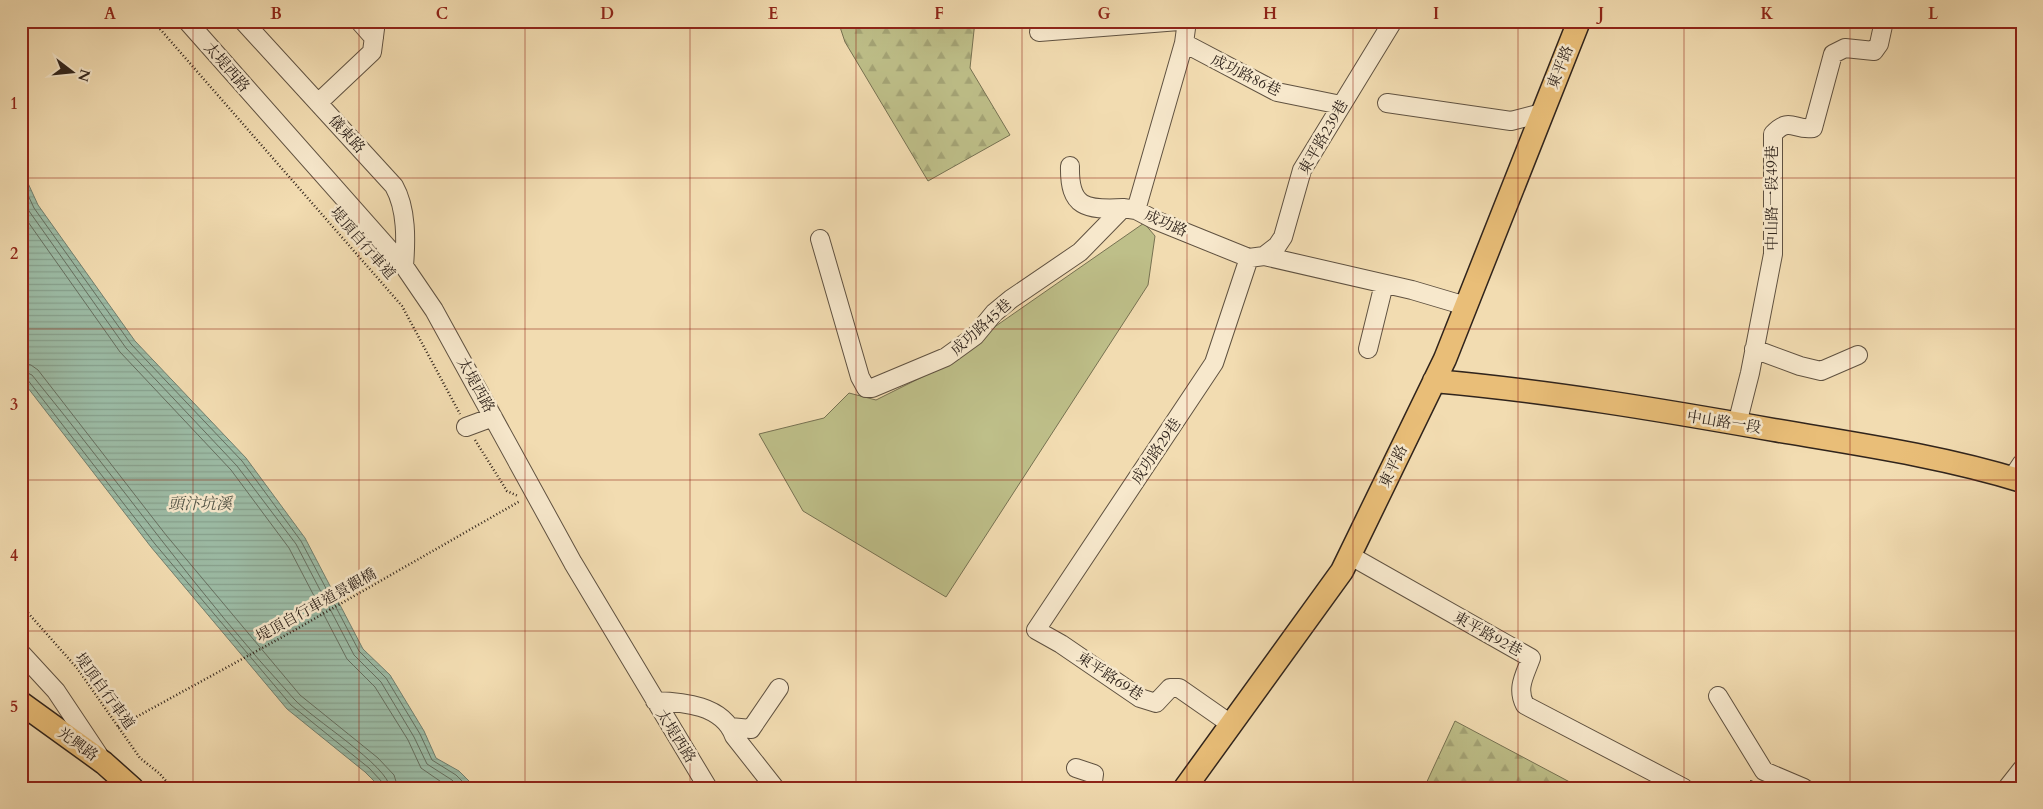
<svg xmlns="http://www.w3.org/2000/svg" width="2043" height="809" font-family="Cardo,'Noto Serif TC',serif">
<style>
.green{fill:#bebf89;stroke:#777252}
.forest{fill:url(#forest-firs);stroke:#777252}
.water{fill:url(#water-rules);stroke:#717f6f}
.lines{fill:none;stroke-linecap:round;stroke-linejoin:round}
.shore{stroke:#667061;stroke-width:1}
.minor-casing{stroke:#605241;stroke-width:20}
.major-casing{stroke:#30241c;stroke-width:25}
.path{stroke:#30241c;stroke-width:2.5;stroke-dasharray:1 2.5;stroke-linecap:butt}
.minor{stroke:#f7e8cc;stroke-width:18}
.major{stroke:#e9be78;stroke-width:22}
.grid{fill:none;stroke:#8f2418;stroke-width:1;stroke-opacity:0.55}
.labels{text-anchor:middle;dominant-baseline:central;stroke-width:5;stroke-linejoin:round;paint-order:stroke}
.street-label{font-size:15px;fill:#30241c;stroke:#f7e8cc}
.water-label{font-size:16px;font-style:italic;fill:#505245;stroke:#f7e8cc}
.neatline{fill:none;stroke:#8f2418;stroke-width:2}
.grid-label{font-size:16px;text-anchor:middle;font-weight:bold;fill:#8f2418}
</style>
<defs>
<pattern id="forest-firs" width="22" height="20" patternUnits="userSpaceOnUse" patternTransform="scale(1.25)"><rect width="22" height="20" fill="#bebf89"/><path d="M5 1l3.5 6h-7zM16 11l3.5 6h-7z" fill="#a4a476"/></pattern>
<pattern id="water-rules" width="6" height="5" patternUnits="userSpaceOnUse" patternTransform="scale(1.25)"><rect width="6" height="5" fill="#9cbca6"/><path d="M0 2.5h6" fill="none" stroke="#87a18e"/></pattern>
</defs>
<rect width="100%" height="100%" fill="#f2dcb1"/>
<filter id="stains"><feTurbulence type="fractalNoise" baseFrequency=".004" numOctaves="4"/><feColorMatrix values="0 0 0 0 .2 0 0 0 0 .09 0 0 0 0 .02 0 0 0 .5 -.17"/></filter>
<radialGradient id="worn" r=".72"><stop offset=".6" stop-color="#630" stop-opacity="0"/><stop offset="1" stop-color="#630" stop-opacity=".3"/></radialGradient>
<path class="green" d="M1144 223 1155 236 1148 285 946 597 803 511 759 434 824 418 849 393 876 400 924 376Z"/>
<path class="forest" d="M838 21H975L970 68 1010 135 928 181 845 42Z
M1455 721 1581 788H1424Z"/>
<path class="water" d="M21 168 38 205 135 341 246 458 305 538 363 649 390 675 424 731 436 758 459 771 476 788H381L365 772 287 709 151 547 21 379Z"/>
<g class="lines">
<path class="shore" d="M21 180 34 208 131 344 242 461 301 541 359 651 386 678 420 734 432 760 456 775 469 788
M21 195 29 211 126 348 237 466 296 544 354 655 381 682 414 737 427 764 452 780 460 788
M21 212 120 352 231 470 289 548 347 659 375 687 408 740 421 768 450 788
M21 363 31 365 38 370 166 535 300 695 378 758 394 775 398 788
M21 370 32 375C120 483 200 597 294 699 311 718 389 766 390 788
M21 377 27 379 155 544 291 705 369 768 383 783 384 788"/>
<defs>
<path id="minor" d="M187 21 404 266 434 310 573 563 708 788
M243 21 394 186C407 209 406 241 404 266
M359 21 374 38
M1187 21 1184 43 1136 210 1155 220 1249 258 1264 256 1412 290 1466 306
M1039 32 1179 21
M1184 43 1277 92 1341 105
M318 103 372 52 376 21
M1387 103 1511 121 1542 113
M1070 166C1069 208 1086 210 1123 208
M820 239 860 377 866 388H872L946 357 975 336 994 313 1011 299 1080 252 1123 208 1136 210
M1264 256 1277 246 1283 237 1302 170 1393 21
M1368 349 1384 284
M1754 349 1800 366 1821 371 1858 355
M1737 424 1750 373 1773 254V134C1790 116 1794 131 1813 128L1833 54 1845 48 1874 51 1879 44 1884 21
M466 427 493 417
M2012 478 2022 463
M1349 555 1531 658C1525 675 1516 688 1525 705L1684 788
M21 653 56 691 98 754
M1718 696 1764 771 1804 788
M655 701C683 702 723 705 734 736L775 788
M1232 725 1179 688H1170L1156 703 1140 698 1061 644 1036 630 1214 363 1249 258
M730 727 751 729 779 688
M1076 768 1094 774 1092 788
M2007 788 2022 769"/>
<path id="major" d="M1434 381C1548 391 1661 410 1774 430 1857 444 1941 456 2022 481
M21 703 104 763 132 788
M1185 788 1342 571 1445 359 1579 21"/>
</defs>
<use href="#minor" class="minor-casing"/>
<use href="#major" class="major-casing"/>
<path class="path" d="M153 21 402 306 460 414
M475 440 507 491 518 496
M21 605 77 668 140 758 160 774 172 788
M118 727 286 635 520 501
M1749 788 1752 779"/>
<use href="#minor" class="minor"/>
<use href="#major" class="major"/>
</g>
<path class="grid" d="M193 21V788M359 21V788M525 21V788M690 21V788M856 21V788M1022 21V788M1187 21V788M1353 21V788M1518 21V788M1684 21V788M1850 21V788M21 178H2022M21 329H2022M21 480H2022M21 631H2022"/>
<g class="labels">
<g class="street-label">
<text transform="translate(227 67) rotate(49)">太堤西路</text>
<text transform="translate(1560 67) rotate(-68)">東平路</text>
<text transform="translate(1246 75) rotate(26)">成功路86巷</text>
<text transform="translate(347 134) rotate(47)">儀東路</text>
<text transform="translate(1323 137) rotate(-60)">東平路239巷</text>
<text transform="translate(1772 198) rotate(-90)">中山路一段49巷</text>
<text transform="translate(1166 223) rotate(24)">成功路</text>
<text transform="translate(363 243) rotate(49)">堤頂自行車道</text>
<text transform="translate(981 327) rotate(-42)">成功路45巷</text>
<text transform="translate(476 385) rotate(61)">太堤西路</text>
<text transform="translate(1724 422) rotate(9)">中山路一段</text>
<text transform="translate(1156 451) rotate(-56)">成功路29巷</text>
<text transform="translate(1393 466) rotate(-64)">東平路</text>
<text transform="translate(316 605) rotate(-29)">堤頂自行車道景觀橋</text>
<text transform="translate(1488 634) rotate(29)">東平路92巷</text>
<text transform="translate(1110 676) rotate(33)">東平路69巷</text>
<text transform="translate(105 691) rotate(54)">堤頂自行車道</text>
<text transform="translate(676 736) rotate(58)">太堤西路</text>
<text transform="translate(78 744) rotate(36)">光興路</text>
</g>
<g class="water-label">
<text x="200" y="504">頭汴坑溪</text>
</g>
</g>
<rect width="2043" height="809" fill="none" stroke="#f2dcb1" stroke-width="55"/>
<g transform="translate(72 72) rotate(106)" stroke="#f7e8cc" stroke-width="4" paint-order="stroke">
<path d="M0-4L9 19L0 12L-9 19Z" fill="#30241c"/>
<text y="-8" font-size="14" font-weight="bold" text-anchor="middle" fill="#30241c">N</text>
</g>
<rect x="28" y="28" width="1988" height="754" class="neatline"/>
<g class="grid-label">
<text x="110" y="19">A</text>
<text x="276" y="19">B</text>
<text x="442" y="19">C</text>
<text x="607" y="19">D</text>
<text x="773" y="19">E</text>
<text x="939" y="19">F</text>
<text x="1104" y="19">G</text>
<text x="1270" y="19">H</text>
<text x="1436" y="19">I</text>
<text x="1601" y="19">J</text>
<text x="1767" y="19">K</text>
<text x="1933" y="19">L</text>
<text x="14" y="109">1</text>
<text x="14" y="259">2</text>
<text x="14" y="410">3</text>
<text x="14" y="561">4</text>
<text x="14" y="712">5</text>
</g>
<rect width="100%" height="100%" filter="url(#stains)"/>
<rect width="100%" height="100%" fill="url(#worn)"/>
</svg>
